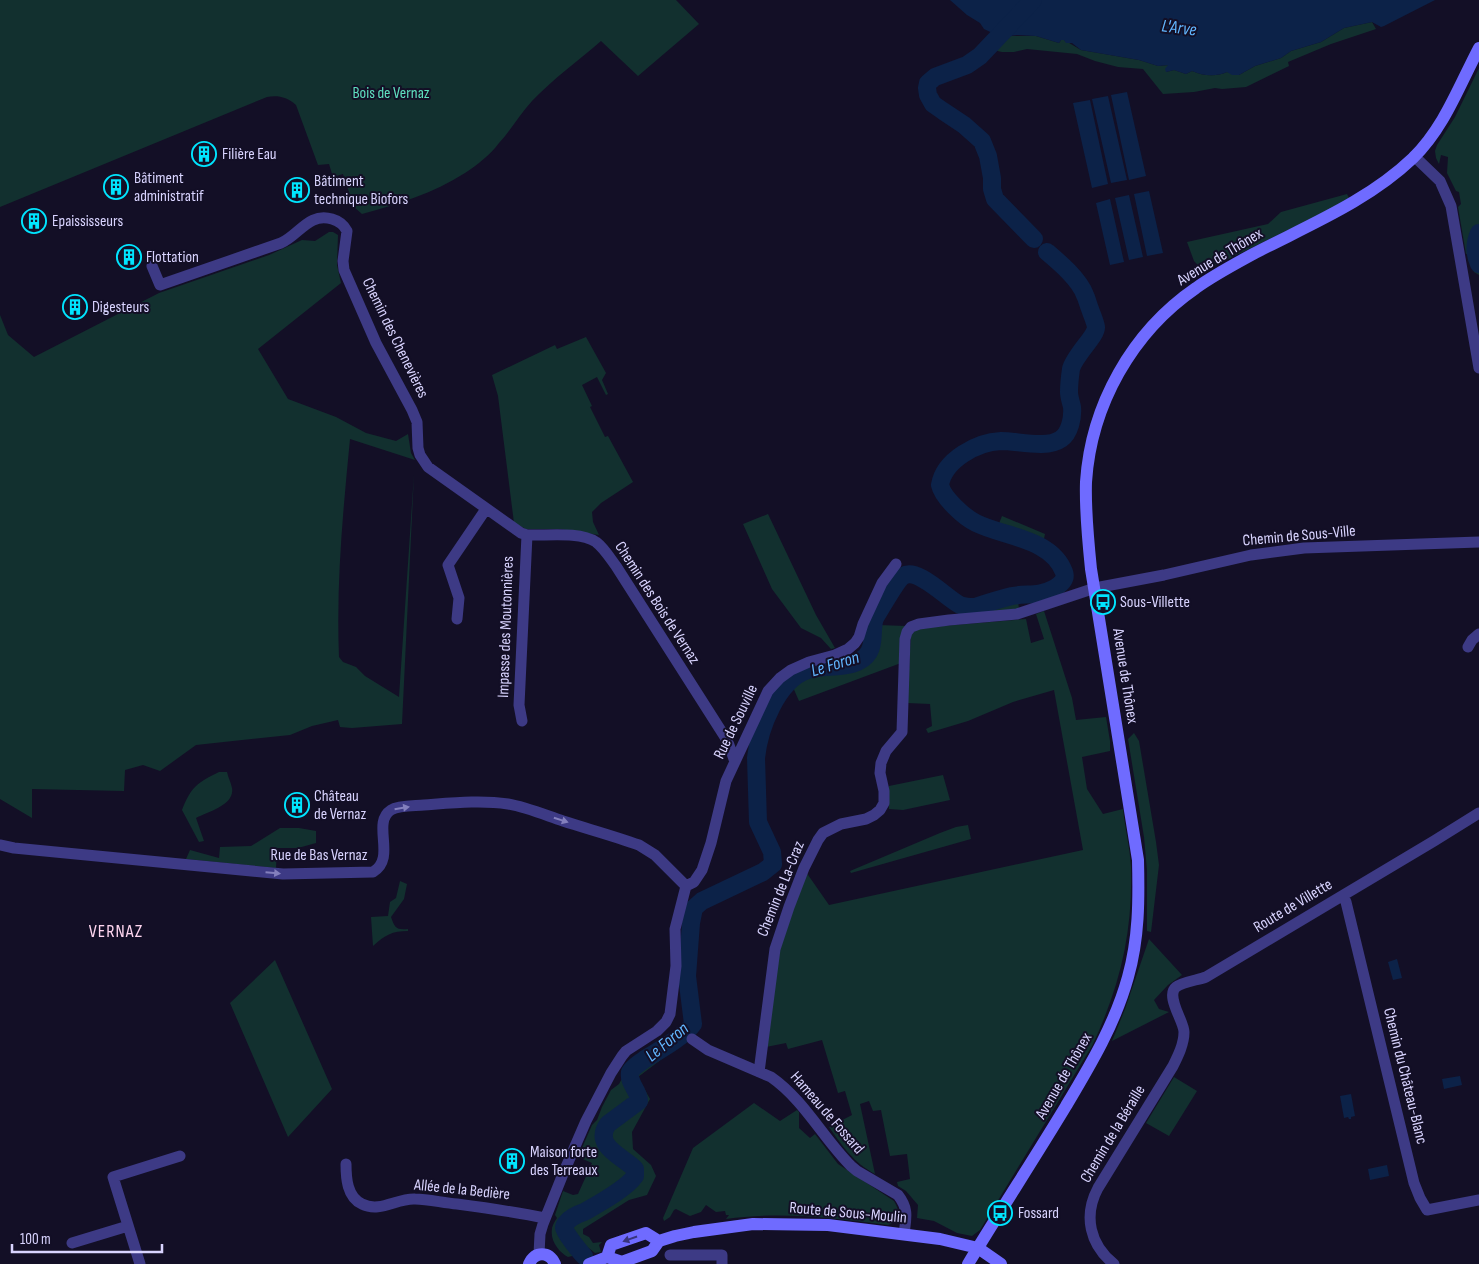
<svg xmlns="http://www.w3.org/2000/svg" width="1479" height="1264" font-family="'Sofia Sans Condensed',sans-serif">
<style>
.green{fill:#12302f}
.water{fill:#0c2248}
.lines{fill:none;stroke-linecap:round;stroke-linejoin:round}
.river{stroke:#0c2248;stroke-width:18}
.street{stroke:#3d3a85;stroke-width:11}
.secondary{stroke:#6f6bff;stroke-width:12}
.oneway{fill:#837fbc}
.oneway2{fill:#38347d}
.labels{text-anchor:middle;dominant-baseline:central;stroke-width:4;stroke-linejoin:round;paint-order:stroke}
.park-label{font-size:16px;fill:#5fe0c0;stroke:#130f26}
.poi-label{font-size:16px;fill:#d9d4ff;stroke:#130f26;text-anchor:start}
.street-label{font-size:16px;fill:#d9d4ff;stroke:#130f26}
.water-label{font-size:18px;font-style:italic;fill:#62b6ff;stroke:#130f26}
.neighbourhood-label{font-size:18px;letter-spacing:1px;fill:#ffd6f0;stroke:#130f26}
</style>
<rect width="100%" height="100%" fill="#130f26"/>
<path class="green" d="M0 0H676L699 24 638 76 601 41C578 61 553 79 532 101 520 114 511 130 499 143 490 155 477 165 465 173 434 193 398 204 362 214L354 207 343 174 333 177 329 164 318 165 296 105C287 97 278 95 267 97L0 207Z
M1372 22 1376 29 1331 44 1288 62 1289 66 1246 87 1222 89 1215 88 1194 92 1163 94 1143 69 1118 67 1095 61 1077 54 1027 49 1014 52H1002L993 50 1001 37 1006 36H1036L1059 43 1061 40H1064L1081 50 1139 60 1158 66 1169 65 1166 72 1174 70 1186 74 1192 71C1203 76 1216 77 1227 72L1239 75 1255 66 1281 58 1291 51 1321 42 1344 28Z
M1479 68V275L1474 272 1471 254H1466L1458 207 1461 204 1459 192 1456 191 1447 173 1448 157 1441 155 1439 164 1436 158 1435 151 1437 145 1455 117Z
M1347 194 1349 198 1323 213 1212 267 1201 268 1194 261 1187 242 1268 224 1281 212Z
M329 232H333L338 235 337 265 341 283 258 349 288 399 336 417 366 433 396 441 408 434 411 453 415 460 350 439C343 511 336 584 339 657L343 662 356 667 365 676 399 697 414 474 402 724 352 728 340 727 338 720 312 726 290 735 196 745 160 771 143 765 125 770 124 791 32 789V818L0 799V315L8 335 34 357 159 293 269 255 302 240 315 241Z
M586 337 606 373 602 380 608 394 606 395 597 377 582 385 592 406 590 407 605 437 608 436 633 482 601 503 592 512 593 522 599 535 560 529H526L514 523 498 396 492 375 555 345 557 349Z
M768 514 816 615 835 648 831 649 821 638 801 628 772 589 743 524Z
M1002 516 1045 534 1042 548 1032 543 996 531Z
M1018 599 1019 611 968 616 967 610Z
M1044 611 1072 698 1076 720 1106 717 1110 741V751L1082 757 1087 789 1103 814 1123 809C1125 828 1130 848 1131 867 1133 932 1120 987 1092 1046L980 1230 972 1236 957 1233 934 1221 917 1218 918 1205 906 1191 898 1186 897 1182 910 1179 907 1154 890 1156 881 1110 873 1111 869 1101 860 1104 875 1174C853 1162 843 1147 829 1127L852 1115 845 1091 838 1093 822 1040 788 1049 786 1043 766 1047 780 949 806 872 829 905 1083 850 1054 690 1013 702 968 721 928 733 926 729 932 726 930 704 907 703 911 634 918 628 1026 619 1031 643 1044 639 1036 614Z
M878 625 906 626 901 663 799 701 792 685C798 681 806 674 813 673 835 668 870 675 876 645 878 638 879 632 878 625Z
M1134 733 1139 741 1156 842 1159 865 1151 932 1147 931V870L1144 837 1128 739Z
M219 772H227C228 777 231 783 232 788 235 805 208 812 196 818L204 841 199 842 182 810C191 787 197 783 219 772Z
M943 775 950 800 903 810 889 809V786Z
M968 825 971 839 851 873 850 871 940 833 956 827Z
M280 828H299L316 831V843L298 848H277L276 868 186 859 190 850 219 858 220 847 251 846Z
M400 881 407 884 404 899 391 917C395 928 396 930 408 929V931C392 931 385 935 373 946L371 917 388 916 390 902 396 898Z
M1149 939 1182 975 1168 985 1154 1000 1159 1009 1169 1012 1112 1041 1125 1009Z
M275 960 332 1089 288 1137 230 1003Z
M685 1037 682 1044 638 1077 650 1099 632 1132 633 1149 651 1165 656 1176 647 1195 629 1200 583 1229V1234L589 1237 593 1243 602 1242 599 1245 601 1252 595 1253 572 1235 571 1231 572 1223C585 1213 649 1187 639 1166L618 1149 610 1138C616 1117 640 1120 647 1099L636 1078 635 1074 637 1070Z
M625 1073 634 1098C624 1108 610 1114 602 1126 584 1151 631 1160 631 1177 619 1194 560 1213 559 1229 558 1235 571 1250 576 1255L568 1257C559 1252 550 1241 552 1229 552 1226 555 1221 557 1218L555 1215 563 1191 573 1195 578 1194 592 1163 578 1157 592 1125 597 1120 602 1107 611 1090 619 1084Z
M1174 1077 1197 1091 1169 1136 1146 1123Z
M754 1103 780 1121 797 1110 799 1112V1128L810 1138 815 1134 838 1164 894 1201C900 1211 901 1220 888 1225 835 1218 780 1211 726 1219L729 1215H726L725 1211 716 1212 706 1205 701 1212 690 1216 676 1209 674 1210 670 1217 664 1221 663 1218 693 1148Z"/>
<path class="water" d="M950 0H1435L1384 26 1381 27 1372 22 1344 28 1321 42 1291 51 1281 58 1255 66 1239 75H1232L1227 72C1216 77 1203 76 1192 71L1186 74 1174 70 1166 72 1165 69 1168 65 1158 66 1139 60 1081 50 1072 43H1066L1064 40H1061L1059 43 1036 36 1017 35 1001 37 984 29 980 23 967 15Z
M1127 92 1146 176 1129 180 1111 95Z
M1108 96 1127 180 1111 183 1092 99Z
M1090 100 1108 184 1092 188 1073 103Z
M1149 191 1163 253 1147 256 1134 194Z
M1129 195 1143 257 1129 260 1115 198Z
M1110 199 1124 262 1110 265 1096 203Z
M1397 959 1402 978 1393 980 1388 962Z
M1460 1076 1462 1085 1444 1089 1442 1079Z
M1351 1094 1355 1116 1351 1117V1119H1349L1348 1117 1344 1118 1340 1096Z
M1387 1165 1389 1176 1370 1180 1368 1169Z"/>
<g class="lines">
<path class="river" d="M1033 0 980 56 967 65 935 77 928 83 927 88 928 95 933 104 943 111 964 125 982 141 988 156 992 178V189L995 199 1034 239
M1479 233C1474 244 1474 253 1479 264
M584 1256C581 1253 564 1232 564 1228 564 1226 565 1224 567 1222 571 1217 578 1214 584 1212 598 1204 626 1189 635 1176V1169C624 1157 592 1146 608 1124L639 1101C639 1090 628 1084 630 1072 634 1066 640 1063 645 1059 658 1051 685 1036 693 1024L687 976 691 923 694 908 702 901 763 872 773 864 772 852 758 822 756 758C759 729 777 680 808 670 826 664 858 671 869 652 875 642 871 629 875 618 880 610 897 580 903 576 918 567 946 598 960 605 965 607 970 607 975 607 987 603 1000 599 1012 596 1028 593 1037 597 1053 589 1060 585 1067 580 1064 572 1051 538 1004 537 976 523 964 517 943 498 940 485 944 460 977 442 1001 441 1018 441 1047 449 1061 439 1070 433 1073 417 1072 407 1071 402 1069 397 1069 392 1069 385 1070 376 1071 369 1074 356 1097 335 1096 327 1095 321 1092 315 1090 309 1088 304 1087 299 1085 295 1079 279 1060 263 1047 252"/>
<path class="street" d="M1414 156 1440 181 1451 206 1479 368
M152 266 160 285 281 243C299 235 309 212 332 219 339 221 344 225 347 231L343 261 344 270 376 343 412 410 417 422 418 448 420 455 428 467 521 533 527 535C546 536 579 531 596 542 604 548 610 558 616 566L725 737 729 745 735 762
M457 619 459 598 448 565 486 509
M1468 647 1472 640 1479 634
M522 721 519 705 527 535
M0 845 14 848 283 874 373 872C397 858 371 823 391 810 399 805 415 806 424 805 452 803 481 800 508 804 526 807 545 815 563 821 588 829 614 836 639 845L655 855 686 886
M686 886 694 882 702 870 711 843 726 781 768 691 780 678 791 670 809 662 835 655 848 649 855 643 859 637 863 624 882 583 896 564
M1343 896 1346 902 1414 1183 1420 1198 1427 1210 1479 1200
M692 1039 708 1050 771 1077C804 1100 823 1138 851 1166L857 1171 898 1195C909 1209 906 1218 904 1234
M759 1072 775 949 789 907 804 868 818 840 823 833 841 824 866 819 874 815 880 810 884 803V791L880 773 881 763 886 751 902 732 905 639 907 632 911 627 919 624 949 620 1017 614 1095 588 1164 575 1251 555 1304 548 1479 542
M346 1164C346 1178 347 1197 362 1204 380 1213 397 1198 415 1199 429 1199 443 1203 457 1204 487 1208 516 1212 545 1218
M72 1243 128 1226
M539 1254 540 1234 543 1224 563 1174 586 1121 611 1073 622 1056 626 1051 657 1031 666 1022 670 1014 676 966 675 929 686 886
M670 1255H722V1264
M140 1264 113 1177 180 1156
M1114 1264C1090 1245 1083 1216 1098 1188L1173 1066C1178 1056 1184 1044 1184 1032 1184 1021 1165 996 1176 987 1182 982 1198 980 1206 977L1434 841 1479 813"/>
<path class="secondary" d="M607 1257 611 1245 646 1233 659 1241
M529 1264C535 1251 549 1251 555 1264
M589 1264 607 1257 622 1262 652 1251 659 1241 675 1236 694 1232 753 1224 828 1225 940 1239 978 1248 1001 1264
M968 1264C1000 1211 1034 1159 1066 1106 1091 1064 1115 1024 1128 977 1139 938 1139 900 1138 860L1091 569C1088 540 1085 511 1086 482 1091 405 1132 332 1196 288 1214 275 1235 264 1255 253 1309 225 1368 201 1413 158 1444 128 1459 86 1479 48"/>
</g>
<defs><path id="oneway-solid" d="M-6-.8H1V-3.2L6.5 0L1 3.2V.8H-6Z" transform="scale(1.25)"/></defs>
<g class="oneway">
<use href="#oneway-solid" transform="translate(402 808) rotate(-9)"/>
<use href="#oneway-solid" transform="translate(561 820) rotate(18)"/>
<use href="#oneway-solid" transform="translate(273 873) rotate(5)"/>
</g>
<use class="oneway2" href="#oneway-solid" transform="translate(630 1239) rotate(161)"/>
<defs>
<symbol id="building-ring" viewBox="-11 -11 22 22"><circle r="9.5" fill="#130f26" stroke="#00e5ff" stroke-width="1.5"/><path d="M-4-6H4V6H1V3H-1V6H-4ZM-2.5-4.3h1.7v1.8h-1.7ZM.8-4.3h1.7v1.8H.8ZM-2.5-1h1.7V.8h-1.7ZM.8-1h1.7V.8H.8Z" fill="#00e5ff"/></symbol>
<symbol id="bus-ring" viewBox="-11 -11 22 22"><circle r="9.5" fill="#130f26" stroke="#00e5ff" stroke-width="1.5"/><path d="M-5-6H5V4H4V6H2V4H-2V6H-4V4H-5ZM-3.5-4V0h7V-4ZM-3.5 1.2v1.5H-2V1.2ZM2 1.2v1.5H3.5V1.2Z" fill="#00e5ff"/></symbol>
</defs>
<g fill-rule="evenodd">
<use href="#building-ring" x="190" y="140" width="28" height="28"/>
<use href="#building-ring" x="102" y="173" width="28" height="28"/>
<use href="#building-ring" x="283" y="176" width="28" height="28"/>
<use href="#building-ring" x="20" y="207" width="28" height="28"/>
<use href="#building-ring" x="115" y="243" width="28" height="28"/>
<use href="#building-ring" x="61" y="293" width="28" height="28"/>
<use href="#bus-ring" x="1089" y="588" width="28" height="28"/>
<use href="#building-ring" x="283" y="791" width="28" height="28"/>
<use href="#building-ring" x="498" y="1147" width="28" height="28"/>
<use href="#bus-ring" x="986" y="1199" width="28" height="28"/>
</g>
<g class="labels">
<g class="park-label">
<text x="391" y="93">Bois de Vernaz</text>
</g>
<g class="poi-label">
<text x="222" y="154">Filière Eau</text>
<text x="134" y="178">Bâtiment<tspan x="134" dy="18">administratif</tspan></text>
<text x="314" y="181">Bâtiment<tspan x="314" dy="18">technique Biofors</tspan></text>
<text x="52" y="221">Epaississeurs</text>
<text x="146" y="257">Flottation</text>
<text x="92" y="307">Digesteurs</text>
<text x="1120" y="602">Sous-Villette</text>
<text x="314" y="796">Château<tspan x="314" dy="18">de Vernaz</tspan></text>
<text x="530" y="1152">Maison forte<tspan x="530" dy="18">des Terreaux</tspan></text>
<text x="1018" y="1213">Fossard</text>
</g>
<g class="street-label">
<text transform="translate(1220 257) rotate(-31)">Avenue de Thônex</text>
<text transform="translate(395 338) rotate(64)">Chemin des Chenevières</text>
<text transform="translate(1299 536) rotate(-5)">Chemin de Sous-Ville</text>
<text transform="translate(657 603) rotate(57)">Chemin des Bois de Vernaz</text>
<text transform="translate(506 627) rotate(-88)">Impasse des Moutonnières</text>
<text transform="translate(1125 676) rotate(81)">Avenue de Thônex</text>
<text transform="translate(736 722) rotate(-64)">Rue de Souville</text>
<text x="319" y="855">Rue de Bas Vernaz</text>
<text transform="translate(781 889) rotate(-68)">Chemin de La-Craz</text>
<text transform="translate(1293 906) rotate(-31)">Route de Villette</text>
<text transform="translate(1064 1076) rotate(-60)">Avenue de Thônex</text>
<text transform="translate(1405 1076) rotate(76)">Chemin du Château-Blanc</text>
<text transform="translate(827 1113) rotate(49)">Hameau de Fossard</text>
<text transform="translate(1113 1134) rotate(-59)">Chemin de la Béraille</text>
<text transform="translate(462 1190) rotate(6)">Allée de la Bedière</text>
<text transform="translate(848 1213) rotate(5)">Route de Sous-Moulin</text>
</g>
<g class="water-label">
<text transform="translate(1179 28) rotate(7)">L'Arve</text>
<text transform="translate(835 664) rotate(-17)">Le Foron</text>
<text transform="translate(667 1042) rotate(-40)">Le Foron</text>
</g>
<g class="neighbourhood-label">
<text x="116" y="931">VERNAZ</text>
</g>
</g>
<path d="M12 1244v8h150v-8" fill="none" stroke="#d9d4ff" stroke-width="2.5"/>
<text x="20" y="1244" font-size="15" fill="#d9d4ff" stroke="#130f26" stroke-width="4" paint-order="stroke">100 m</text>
</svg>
